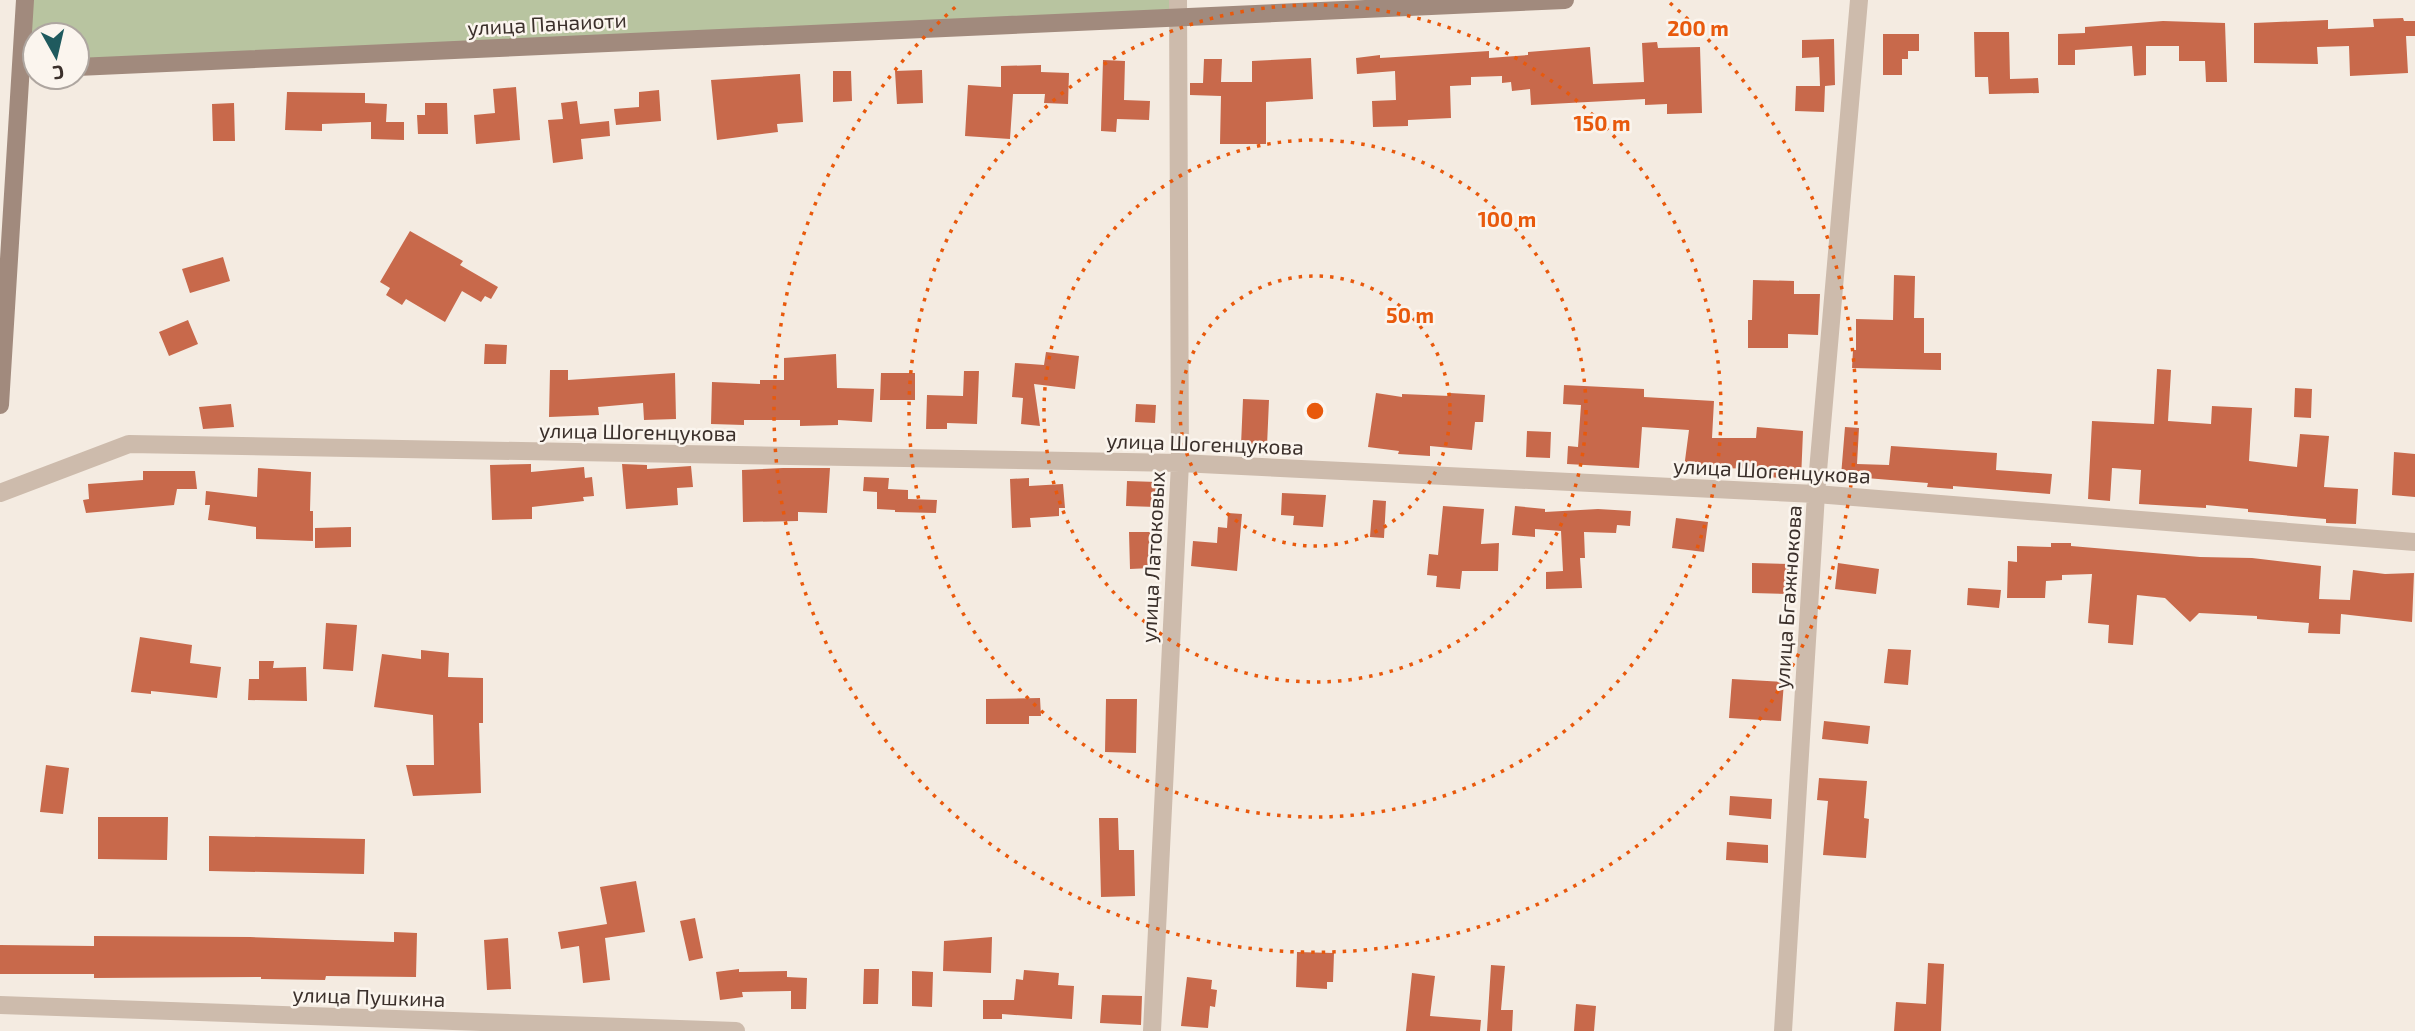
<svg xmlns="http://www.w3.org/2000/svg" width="2415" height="1031" font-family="'Exo 2',sans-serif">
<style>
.green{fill:#b8c4a0}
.building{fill:#c8694b}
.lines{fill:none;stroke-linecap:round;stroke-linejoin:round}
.street{stroke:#cdbbac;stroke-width:18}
.secondary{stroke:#a18a7d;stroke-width:18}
.ring{fill:none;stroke:#e8590c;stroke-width:3.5;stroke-dasharray:3.5 7}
.labels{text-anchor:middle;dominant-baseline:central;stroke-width:5;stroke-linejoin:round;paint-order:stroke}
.street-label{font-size:21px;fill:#3b302b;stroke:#fbf5ee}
.centre{fill:#e8590c;stroke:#fbf5ee;stroke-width:3.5}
.ring-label{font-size:21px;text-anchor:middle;font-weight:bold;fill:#e8590c;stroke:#fbf5ee;stroke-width:5;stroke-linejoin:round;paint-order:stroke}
</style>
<rect width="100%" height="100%" fill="#f4ebe1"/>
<path class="green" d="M25 0H1178V17L77 67V35H35V68L20 69Z"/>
<path class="building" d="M2403 18 2404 21H2415V36H2406L2408 73 2350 76 2349 46 2317 47 2318 64 2254 63V23L2328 20V29L2374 27 2373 19Z
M2163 21 2225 23 2227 82H2206L2205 61H2179V46H2146V75L2134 76 2132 46 2075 50V65H2058V34L2085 33V27Z
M1974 32H2009L2010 79 2038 78 2039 93 1989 94 1988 77H1975Z
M1883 34H1919V51H1908V59H1902V75H1883Z
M1834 39 1835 85 1825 86 1824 112 1795 111 1796 86H1820L1819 57 1802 58V40Z
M1657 42 1658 48 1700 47 1702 113 1667 114V104L1645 105V99L1531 105 1530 89 1512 91 1511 82 1502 83V76L1471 77V85L1450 86 1451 118 1408 120V126L1373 127 1372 101 1396 100 1395 71 1357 74 1356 58 1380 55V58L1489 51V58L1528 55V52L1590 47 1593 84 1644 82 1642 43Z
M1311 58 1313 99 1266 102V144H1220L1221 96 1190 95V83H1203L1204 59H1222L1221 82H1252V61Z
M1103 60 1125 61 1124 100 1150 101 1149 120 1117 119 1116 132 1101 131Z
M1041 65V72L1069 73 1068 104 1044 103 1045 94H1013L1010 139 965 136 968 85 1001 87V66Z
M922 70 923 103 897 104 895 71Z
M833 71H851L852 101 833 102Z
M800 74 803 122 777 124 778 132 717 140 711 80Z
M516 87 520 140 476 144 474 115 495 113 493 89Z
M659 90 661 121 616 125 614 109 639 107V92Z
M287 92 365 93V103L387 104 386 122H404V140L371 139V122L322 124V131L285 130Z
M577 101 580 124 609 121 610 136 581 139 583 159 553 163 548 120 563 119 561 103Z
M234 103 235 141H213L212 104Z
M425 103H447L448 134H418L417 115H425Z
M410 231 463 261 460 265 498 287 491 299 485 296 481 302 462 291 445 322 406 299 402 305 386 295 390 288 380 282Z
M223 257 230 281 190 293 182 269Z
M1894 275 1915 276 1914 318H1924V353H1941V370L1852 368 1853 350H1856V319L1893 320Z
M1753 280 1794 281V294H1820L1818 335 1788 334V348H1748V320H1752Z
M188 320 198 344 169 356 159 332Z
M485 344 507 345 506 364H484Z
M1046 352 1079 356 1075 389 1034 384 1040 426 1021 424 1023 398 1012 397 1015 363 1044 365Z
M836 354 837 388 874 389 872 422 838 420V425L800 426V420H744V425L711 424 712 382 760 384V380H784V358Z
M2157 369 2171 370 2168 421 2211 424 2212 406 2252 408 2249 461 2297 467 2300 434 2329 436 2324 487 2358 489 2356 524 2326 523V519L2248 512V509L2206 505V508L2139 504 2141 470 2112 468 2110 501 2088 499 2092 421 2154 424Z
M550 370H568V380L675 373 676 419 644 420 643 403 598 407 599 415 549 417Z
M964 371H979L977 424 947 423V429H926L927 395 963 396Z
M881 373H915V400H880Z
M1564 385 1644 389V397L1714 401 1712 438H1756L1757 427 1803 431 1801 480 1769 477V469L1714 468V471L1684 468 1689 430 1642 427 1639 468 1567 464 1568 446 1578 447 1581 405 1563 404Z
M2295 388 2312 389 2311 418 2294 417Z
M1376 393 1402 397V394L1450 396V393L1485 395 1483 422H1475L1472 450 1430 446V456L1398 454 1399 451 1368 447Z
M1243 399 1269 400 1267 446 1241 445Z
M231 404 234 427 203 429 199 407Z
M1136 404 1156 405 1155 423 1135 422Z
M1845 427 1859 428 1857 464 1889 465 1891 446 1997 453 1996 470 2052 474 2050 494 1953 486V489L1927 487 1928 483 1841 476Z
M1527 431 1551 432 1550 458 1526 457Z
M2394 452 2415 454V497L2392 495Z
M531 464V472L584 467 585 478 592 477 594 496 583 497 584 501 532 507V519L492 520 490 465Z
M622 464 647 465V469L691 466 693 487 677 488 678 505 626 509Z
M258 468 311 472 310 511H313V541L256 539V527L208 520 210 505H205L206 491 257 497Z
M783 468H830L827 513 798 512V521L743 522 742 470Z
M143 471H195L197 489H177L174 505 86 513 83 500 89 499 88 484 143 480Z
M864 477 889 478 888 489 908 490V499L937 500 936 513 895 512V510L877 509V492L863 491Z
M1029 478V486L1063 484 1065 508H1059V516L1030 518 1031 527 1012 528 1010 479Z
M1127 481 1157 482 1156 507 1126 506Z
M1282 493 1326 495 1323 527 1293 525 1294 516 1281 515Z
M1373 500 1386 501 1384 538 1370 537Z
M1443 506 1484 509 1481 544 1499 543 1498 571H1462L1460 589 1436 587 1437 576 1427 575 1429 554 1438 555Z
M1515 506 1545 509V512L1598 509 1631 511 1630 526 1617 525 1616 533 1584 532 1585 558H1580L1582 588 1546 589V572L1563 571 1561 531 1535 529V537L1512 535Z
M1228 513 1242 514 1237 571 1191 566 1193 541 1217 543 1218 527 1227 528Z
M1676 518 1708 522 1704 552 1672 548Z
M351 527V547L315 548V528Z
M1129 532H1150L1151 568 1130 569Z
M2051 543H2071V546L2200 557 2252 558 2321 566 2319 599 2350 600 2353 570 2385 574 2414 573 2412 622 2341 614 2340 634 2308 633 2309 623 2257 619V616L2199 613 2190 622 2165 598 2137 595 2133 645 2108 643 2109 625 2088 623 2092 574 2062 575V580L2046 581 2045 598H2007L2008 561 2017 562V546L2051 547Z
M1752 563 1792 564 1791 594 1752 593Z
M1838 563 1879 569 1876 594 1835 589Z
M1968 588 2001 590 1999 608 1967 605Z
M326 623 357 625 353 671 323 669Z
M140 637 192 645 190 663 221 667 217 698 151 691V694L131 692Z
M1888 649 1911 650 1908 685 1884 683Z
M421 650 449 653 448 677 483 678V723H479L481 793 413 796 406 765H434L433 715 374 707 382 654 421 659Z
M259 661H274L273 668 306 667 307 701 248 700 249 679H259Z
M1732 679 1784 682 1781 721 1729 718Z
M1040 698 1041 716H1029V724H986V699Z
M1106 699H1137L1136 753 1105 752Z
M1824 721 1870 726 1868 744 1822 739Z
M46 765 69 768 63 814 40 812Z
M1819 778 1867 781 1864 818 1869 819 1866 858 1823 855 1828 801 1817 800Z
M1730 796 1772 799 1771 819 1729 815Z
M98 817H168L167 860 98 859Z
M1099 818H1118L1119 850H1134L1135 896 1101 897Z
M209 836 365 839 364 874 209 871Z
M1727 842 1768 845V863L1726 860Z
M636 881 645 932 605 938 610 980 583 983 579 946 561 949 558 932 607 924 600 887Z
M695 918 703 958 689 961 680 921Z
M394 932 417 933 416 977 326 976 325 980 261 979V977L94 978V974H0V945L94 946V936L250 937 394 942Z
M992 937 991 973 943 971 944 941Z
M508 938 511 989 487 990 484 940Z
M1297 952 1334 953 1333 982H1327V989L1296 987Z
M1928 963 1944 964 1941 1031H1894L1896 1002 1926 1004Z
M1491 965 1505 966 1501 1010H1513L1512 1031H1487Z
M739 969V972L787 971V977L807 978 806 1009H791V991L742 992 743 997 720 1000 716 972Z
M864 969H879L878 1004H863Z
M1024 970 1059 973 1058 985 1074 986 1072 1019 1002 1014V1019H983V1000H1014L1016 979 1023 980Z
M912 971 933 972 932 1007 912 1006Z
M1412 973 1435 976 1430 1016 1481 1020 1480 1031H1406Z
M1187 977 1212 980 1211 989 1217 990 1215 1007 1210 1006 1208 1028 1181 1026Z
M1102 995 1142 996 1141 1025 1100 1023Z
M1576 1004 1596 1006 1594 1031H1574Z"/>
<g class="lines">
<path class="street" d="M0 493 129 444 1180 463 1816 494 2415 542
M0 1005 736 1031
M1152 1031 1180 463 1178 0
M1783 1031 1816 494 1859 0"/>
<path class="secondary" d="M77 67 1565 0
M0 405 25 0"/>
</g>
<g class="ring">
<circle cx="1315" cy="411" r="135"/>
<circle cx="1315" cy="411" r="271"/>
<circle cx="1315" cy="411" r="406"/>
<path d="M1670 3A541 541 0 1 1 960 3"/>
</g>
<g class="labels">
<g class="street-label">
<text transform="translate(547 23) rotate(-3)">улица Панаиоти</text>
<text transform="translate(638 431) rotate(1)">улица Шогенцукова</text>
<text transform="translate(1205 443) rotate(2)">улица Шогенцукова</text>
<text transform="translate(1772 470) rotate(3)">улица Шогенцукова</text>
<text transform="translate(1152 557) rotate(-87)">улица Латоковых</text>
<text transform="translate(1787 597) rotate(-86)">улица Бгажнокова</text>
<text transform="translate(369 996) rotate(2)">улица Пушкина</text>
</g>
</g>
<circle cx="1315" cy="411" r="10" class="centre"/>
<g class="ring-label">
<text x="1698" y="36">200 m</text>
<text x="1602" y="131">150 m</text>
<text x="1507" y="227">100 m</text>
<text x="1410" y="323">50 m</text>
</g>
<g transform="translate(56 56) rotate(172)"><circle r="33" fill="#fbf5ee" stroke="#aea6a0" stroke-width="2"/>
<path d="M0-5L12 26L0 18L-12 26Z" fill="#1f5a5e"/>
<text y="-10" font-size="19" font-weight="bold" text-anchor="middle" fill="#3b302b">С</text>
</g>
</svg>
